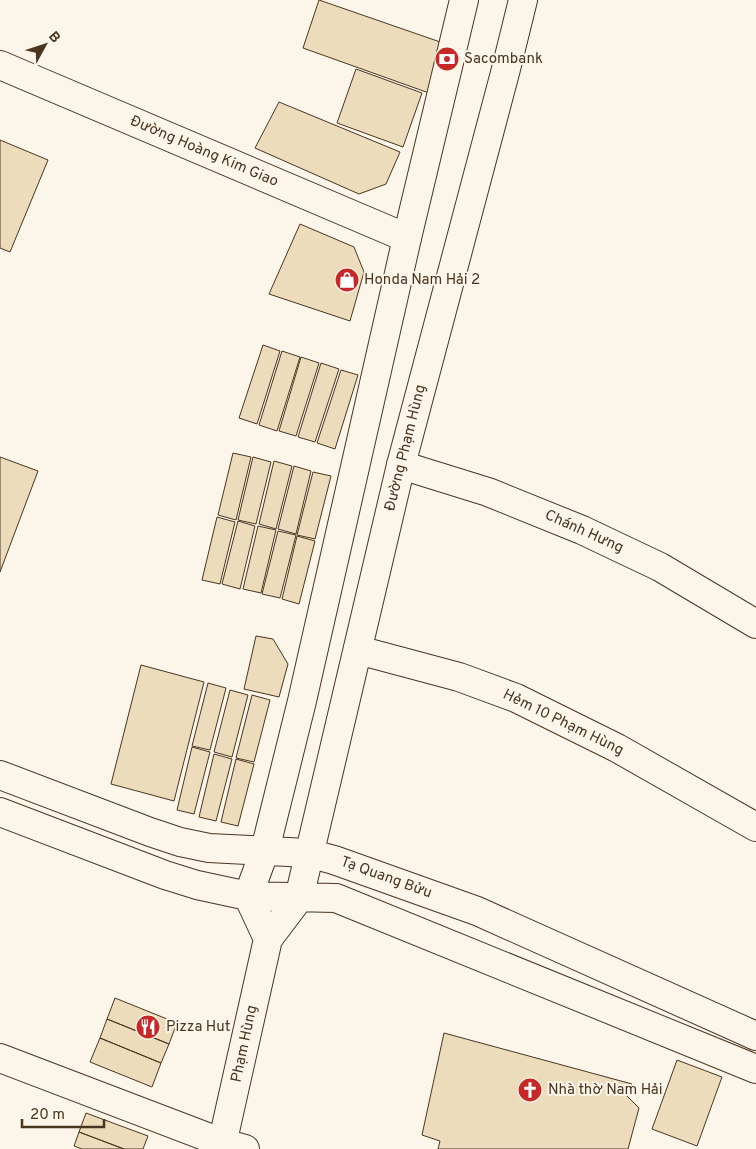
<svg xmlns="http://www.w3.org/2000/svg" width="756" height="1149" font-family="Overpass,sans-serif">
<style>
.building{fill:#ecdcbc;stroke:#4a3520}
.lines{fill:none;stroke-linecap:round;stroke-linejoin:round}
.minor-casing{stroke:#4a3520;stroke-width:30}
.major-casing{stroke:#4a3520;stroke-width:30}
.minor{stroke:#fbf6e9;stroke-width:28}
.major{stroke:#fbf6e9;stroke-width:28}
.labels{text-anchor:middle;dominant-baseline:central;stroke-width:4;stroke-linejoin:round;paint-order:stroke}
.poi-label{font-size:15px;fill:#4a3520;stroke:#fbf6e9;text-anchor:start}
.street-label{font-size:15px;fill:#4a3520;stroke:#fbf6e9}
</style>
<rect width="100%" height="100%" fill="#fbf6e9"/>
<path class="building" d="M319 0 446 44 429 93 303 48Z
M356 69 422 93 403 147 337 123Z
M279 102 400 152 386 184 359 194 255 148Z
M0 140 48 160 10 252 0 248Z
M300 224 354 247 364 272 350 321 269 294Z
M263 345 280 351 257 424 239 418Z
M282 351 300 357 277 431 259 425Z
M301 357 319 363 296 436 279 431Z
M321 363 339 369 315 442 298 437Z
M341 370 358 375 335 449 317 443Z
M233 453 251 457 236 520 218 515Z
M0 457 38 471 0 572Z
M253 457 271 462 256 524 238 520Z
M274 461 292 466 276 529 259 524Z
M294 466 311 471 296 534 278 529Z
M313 472 331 476 315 539 297 535Z
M217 517 235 522 220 584 202 580Z
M238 521 255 526 240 589 222 584Z
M258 526 276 530 261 593 243 589Z
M278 531 296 535 280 598 262 594Z
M297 536 315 541 299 604 282 599Z
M256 636 273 639 288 664 279 697 244 689Z
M141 665 204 682 174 801 111 784Z
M208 683 226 688 210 750 192 746Z
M230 690 248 695 232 757 214 752Z
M252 695 270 700 254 762 236 758Z
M192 747 210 752 194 814 177 810Z
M214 754 232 759 216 821 199 817Z
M236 759 254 764 238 826 221 822Z
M115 998 177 1023 169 1044 107 1019Z
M107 1019 169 1044 161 1063 100 1038Z
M444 1033 632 1084 626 1095 639 1108 628 1149H438L440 1141 422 1135Z
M100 1038 161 1063 152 1087 90 1062Z
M677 1060 722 1077 697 1146 652 1129Z
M86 1113 148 1136 143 1149H124L79 1132Z
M79 1132 124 1149H82L74 1146Z"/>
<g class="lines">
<defs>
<path id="minor" d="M0 65 407 238
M401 465 488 492 582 530 660 567 756 624
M358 650 459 677 516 698 617 748 756 827
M0 1058 223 1143 245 1149"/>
<path id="major" d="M0 775 150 832 180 842 209 848 308 853 334 860 477 911 756 1036
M0 812 165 875 197 885 248 896 336 898 756 1069
M268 939 248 896 265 850 302 701 407 238 464 0
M221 1149 268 939 299 898 401 465 506 69 523 0"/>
</defs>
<use href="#minor" class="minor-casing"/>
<use href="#major" class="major-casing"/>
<use href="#minor" class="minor"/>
<use href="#major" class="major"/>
</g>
<defs>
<symbol id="bank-disc" viewBox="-11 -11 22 22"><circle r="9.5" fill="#c62828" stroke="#fbf6e9"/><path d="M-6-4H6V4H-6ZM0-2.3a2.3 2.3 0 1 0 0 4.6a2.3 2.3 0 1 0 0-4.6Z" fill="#fff"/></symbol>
<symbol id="shop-disc" viewBox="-11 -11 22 22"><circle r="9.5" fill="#c62828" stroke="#fbf6e9"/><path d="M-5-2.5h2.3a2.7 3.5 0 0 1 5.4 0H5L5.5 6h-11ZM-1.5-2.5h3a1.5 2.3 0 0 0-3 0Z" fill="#fff"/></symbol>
<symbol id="restaurant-disc" viewBox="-11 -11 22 22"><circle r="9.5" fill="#c62828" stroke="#fbf6e9"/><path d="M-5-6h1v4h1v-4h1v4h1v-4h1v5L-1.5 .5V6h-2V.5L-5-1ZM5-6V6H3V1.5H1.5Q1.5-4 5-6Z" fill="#fff"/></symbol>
<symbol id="church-disc" viewBox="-11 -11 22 22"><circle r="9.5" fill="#c62828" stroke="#fbf6e9"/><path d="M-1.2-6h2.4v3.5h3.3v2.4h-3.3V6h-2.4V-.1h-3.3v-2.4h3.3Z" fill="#fff"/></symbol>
</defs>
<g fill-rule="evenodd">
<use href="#bank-disc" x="433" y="45" width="28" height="28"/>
<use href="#shop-disc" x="333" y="266" width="28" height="28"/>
<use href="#restaurant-disc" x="134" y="1013" width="28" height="28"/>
<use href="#church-disc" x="516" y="1076" width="28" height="28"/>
</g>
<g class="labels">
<g class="poi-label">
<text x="464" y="59">Sacombank</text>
<text x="364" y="280">Honda Nam Hải 2</text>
<text x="166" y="1027">Pizza Hut</text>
<text x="548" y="1090">Nhà thờ Nam Hải</text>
</g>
<g class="street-label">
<text transform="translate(204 152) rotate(23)">Đường Hoàng Kim Giao</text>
<text transform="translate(406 448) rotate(-76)">Đường Phạm Hùng</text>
<text transform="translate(584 532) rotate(24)">Chánh Hưng</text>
<text transform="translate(563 723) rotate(26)">Hẻm 10 Phạm Hùng</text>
<text transform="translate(386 878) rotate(20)">Tạ Quang Bửu</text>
<text transform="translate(245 1044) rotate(-78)">Phạm Hùng</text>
</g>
</g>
<g transform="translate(45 45) rotate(50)" stroke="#fbf6e9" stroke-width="4" paint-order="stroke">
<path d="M0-4L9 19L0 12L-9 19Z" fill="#4a3520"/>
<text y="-8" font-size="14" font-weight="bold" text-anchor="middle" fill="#4a3520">B</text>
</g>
<path d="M22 1119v8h82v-8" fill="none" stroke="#4a3520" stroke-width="2.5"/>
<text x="30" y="1119" font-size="15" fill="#4a3520" stroke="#fbf6e9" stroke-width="4" paint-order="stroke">20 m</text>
</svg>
